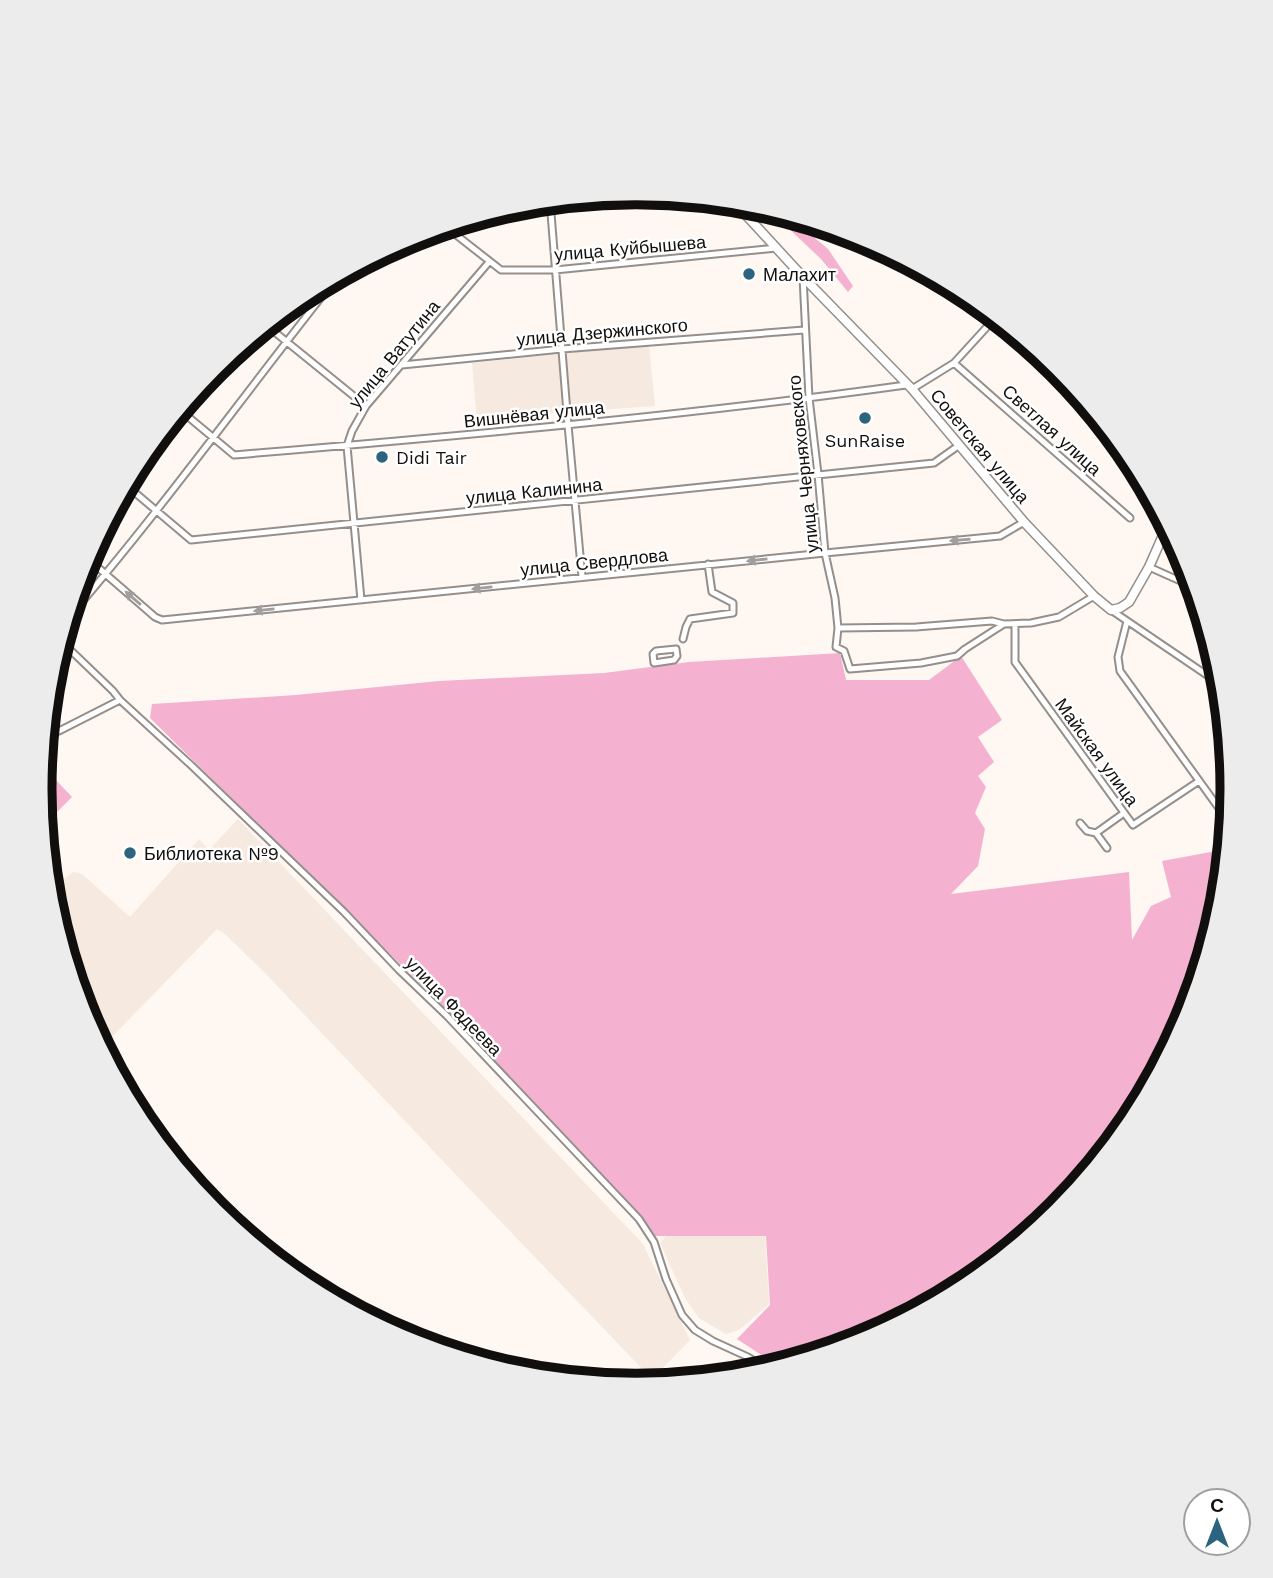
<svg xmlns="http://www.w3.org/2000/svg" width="1273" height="1578" font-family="'Work Sans',sans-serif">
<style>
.built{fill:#f6e9df}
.green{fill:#f4b2d0}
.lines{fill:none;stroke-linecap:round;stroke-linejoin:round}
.street-casing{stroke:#958f8b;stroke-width:9}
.secondary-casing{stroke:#958f8b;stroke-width:11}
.street{stroke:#fff;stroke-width:5}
.secondary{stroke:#fff;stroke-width:8}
.oneway{fill:#a09f9e}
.poi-dot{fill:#2c637e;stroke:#fff;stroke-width:2.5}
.labels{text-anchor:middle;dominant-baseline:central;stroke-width:5;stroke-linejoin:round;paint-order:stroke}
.street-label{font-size:18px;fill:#110f0d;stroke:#fff}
.poi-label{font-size:18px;fill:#110f0d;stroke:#fff;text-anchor:start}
.rim{fill:none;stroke:#110f0d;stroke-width:9}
</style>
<rect width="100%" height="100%" fill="#fef7f2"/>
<path class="built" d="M649 346 655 406 570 412 564 353Z
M560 354 564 412 477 421 472 363Z
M238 819 643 1244 690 1340 652 1379 460 1179 265 973 225 934 217 929 102 1047 85 1017 52 905 49 873 59 883 73 872 82 874 130 917 199 839 209 850Z
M668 1233H765L769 1304 739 1330 726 1334 699 1318 685 1298 660 1243Z"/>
<path class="green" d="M767 208 786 214 828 249 853 286 848 292 821 259Z
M840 653 846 680H929L961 656 1002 720 978 737 994 762 978 776 986 787 975 813 985 829 978 866 951 894 1129 872 1132 940 1151 906 1171 897 1162 861 1227 849 1221 906 1187 1018 1132 1121 1058 1211 967 1285 864 1340 778 1366 737 1339 770 1305 766 1236H655L459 1022 150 718 152 704 296 695 439 681 604 673 689 662Z
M54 778 72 797 51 818 42 808 40 791Z"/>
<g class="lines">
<defs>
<path id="street" d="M550 201 568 425 582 577
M446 227 501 270H555L776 248
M803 277 809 398 818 474 825 553 835 598 838 628 836 647 844 651 850 669 921 663 957 656 965 649 1004 624 1031 623 1059 617 1094 596
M266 325 366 406
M1013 330 1065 375
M954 363 1130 518
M402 365 562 349 804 330
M912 389 954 363 996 317
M180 410 234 455C458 436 683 416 906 385
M126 485 191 540 934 463 958 446
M87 558 155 617 162 620 825 553 1000 536 1024 522
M1149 567 1196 588
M361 600 347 446 352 431 366 406 489 262
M1111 610 1223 686
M69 617C164 507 248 389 338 276
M1127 621 1118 657 1120 671 1226 818 1230 815
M1015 624V662L1133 825 1199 781
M838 628 916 627 992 621 1004 624
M683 639 686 627 690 619 733 613V603L712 592 708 564
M61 641 113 691 120 700 192 766 344 912 399 970 447 1016 639 1219 654 1242 666 1279 682 1315 695 1330 713 1341 748 1357 767 1369
M676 649 677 656 674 660 654 663 653 654 656 651Z
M47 722 59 731 120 700
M1080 823 1087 831 1096 833
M1107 848 1096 833 1124 813"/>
<path id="secondary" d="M734 202 803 277 912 389 1024 522 1094 596 1111 610 1120 608 1129 602 1149 567 1168 524"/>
</defs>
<use href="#street" class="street-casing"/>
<use href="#secondary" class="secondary-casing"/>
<use href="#street" class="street"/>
<use href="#secondary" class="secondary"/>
</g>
<defs><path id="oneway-solid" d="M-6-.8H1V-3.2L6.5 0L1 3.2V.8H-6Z" transform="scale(1.75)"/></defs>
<g class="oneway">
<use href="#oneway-solid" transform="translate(960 540) rotate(175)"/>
<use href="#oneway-solid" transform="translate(757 560) rotate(174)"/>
<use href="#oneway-solid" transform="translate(482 588) rotate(174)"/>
<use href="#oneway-solid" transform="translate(133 598) rotate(-139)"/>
<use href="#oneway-solid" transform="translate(264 610) rotate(174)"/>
</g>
<g class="poi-dot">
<circle cx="749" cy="274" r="7"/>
<circle cx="865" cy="418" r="7"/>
<circle cx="382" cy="457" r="7"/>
<circle cx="130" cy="853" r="7"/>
</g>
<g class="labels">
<g class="street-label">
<text transform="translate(630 248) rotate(-5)">улица Куйбышева</text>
<text transform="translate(602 332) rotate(-5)">улица Дзержинского</text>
<text transform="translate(394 354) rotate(-51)">улица Ватутина</text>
<text transform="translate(534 414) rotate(-6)">Вишнёвая улица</text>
<text transform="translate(1052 430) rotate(42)">Светлая улица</text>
<text transform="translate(980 446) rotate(50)">Советская улица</text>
<text transform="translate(803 464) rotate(-96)">улица Черняховского</text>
<text transform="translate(534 491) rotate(-6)">улица Калинина</text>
<text transform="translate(594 562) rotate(-6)">улица Свердлова</text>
<text transform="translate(1097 752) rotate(54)">Майская улица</text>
<text transform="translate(454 1006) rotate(46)">улица Фадеева</text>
</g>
<g class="poi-label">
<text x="763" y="274">Малахит</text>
<text x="865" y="440" text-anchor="middle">SunRaise</text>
<text x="396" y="457">Didi Tair</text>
<text x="144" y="853">Библиотека №9</text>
</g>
</g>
<path d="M0 0H1273V1578H0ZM52 789a584 584 0 1 1 1168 0a584 584 0 1 1-1168 0Z" fill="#ececec" fill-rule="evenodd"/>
<path class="rim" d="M52 789a584 584 0 1 1 1168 0a584 584 0 1 1-1168 0Z"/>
<g transform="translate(1217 1522)"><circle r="33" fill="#ffffff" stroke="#a09f9e" stroke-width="2"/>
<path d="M0-5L12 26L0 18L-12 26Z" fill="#2c637e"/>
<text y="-10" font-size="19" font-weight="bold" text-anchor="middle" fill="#110f0d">С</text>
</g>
</svg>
